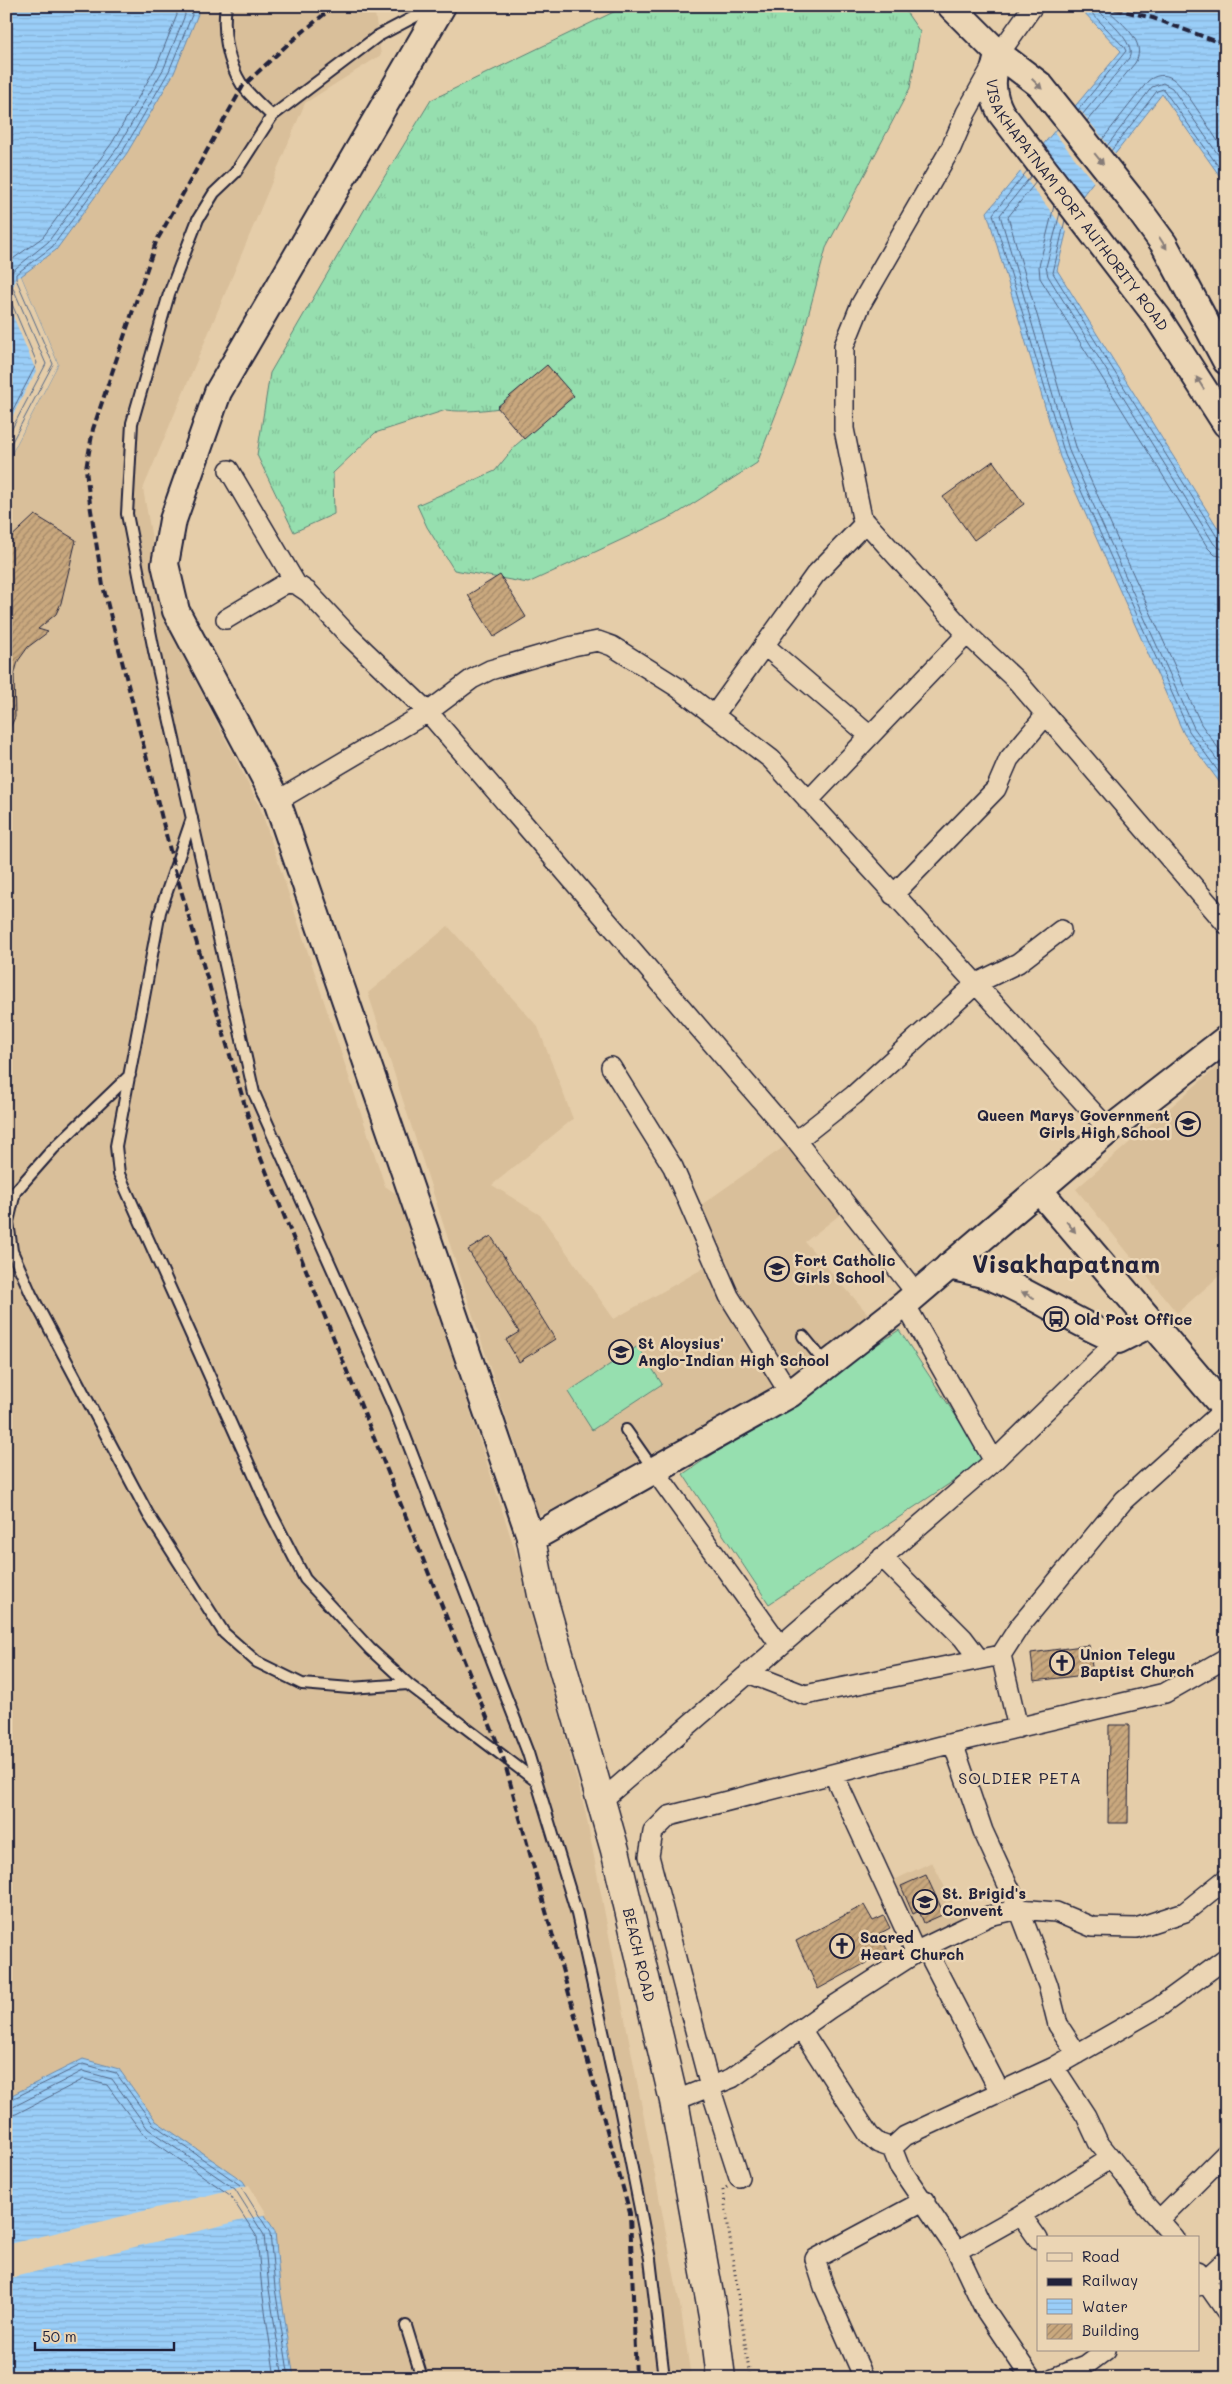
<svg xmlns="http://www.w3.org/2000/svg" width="1232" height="2384" font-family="Mali,sans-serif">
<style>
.built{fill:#d9bf9a}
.grass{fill:url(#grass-tufts);stroke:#5c8075}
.pitch{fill:#96dfaf;stroke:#5c8075}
.water{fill:url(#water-rules);stroke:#6a89ac}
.pier{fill:#e5cda9}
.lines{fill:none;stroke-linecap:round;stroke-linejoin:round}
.shore{stroke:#526787;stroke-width:1}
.building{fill:url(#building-hatch);stroke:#22223b}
.lane-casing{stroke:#22223b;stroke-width:14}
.street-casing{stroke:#22223b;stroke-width:22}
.secondary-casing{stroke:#22223b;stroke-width:30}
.primary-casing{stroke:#22223b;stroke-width:31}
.path{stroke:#22223b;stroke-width:3;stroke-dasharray:1 4;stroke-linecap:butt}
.lane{stroke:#ebd5b4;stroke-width:10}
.street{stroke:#ebd5b4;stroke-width:19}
.secondary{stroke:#ebd5b4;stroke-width:26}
.primary{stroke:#ebd5b4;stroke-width:28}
.rail{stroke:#22223b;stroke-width:4;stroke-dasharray:8 4;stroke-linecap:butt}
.oneway{fill:#867c78}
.labels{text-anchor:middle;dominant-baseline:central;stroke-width:5;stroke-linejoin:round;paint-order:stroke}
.street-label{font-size:15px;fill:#22223b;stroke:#ebd5b4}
.poi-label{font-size:15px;font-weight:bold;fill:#22223b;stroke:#ebd5b4;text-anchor:start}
.neighbourhood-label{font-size:16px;letter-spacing:1px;fill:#22223b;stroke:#ebd5b4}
.town-label{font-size:25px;font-weight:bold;fill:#22223b;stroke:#ebd5b4}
</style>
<defs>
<pattern id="grass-tufts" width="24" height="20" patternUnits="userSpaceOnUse" patternTransform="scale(1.25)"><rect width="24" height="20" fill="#96dfaf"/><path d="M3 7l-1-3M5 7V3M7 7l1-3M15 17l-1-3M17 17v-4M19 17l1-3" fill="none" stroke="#81bf97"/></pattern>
<pattern id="water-rules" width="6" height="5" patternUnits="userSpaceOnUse" patternTransform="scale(1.25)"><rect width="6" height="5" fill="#9acef8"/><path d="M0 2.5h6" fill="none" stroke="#84b1d6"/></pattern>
<pattern id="building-hatch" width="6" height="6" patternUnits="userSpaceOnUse" patternTransform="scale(1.25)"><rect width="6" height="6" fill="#c9a87e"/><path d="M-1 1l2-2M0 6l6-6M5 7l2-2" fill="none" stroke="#a38868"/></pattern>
</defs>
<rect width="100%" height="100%" fill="#e5cda9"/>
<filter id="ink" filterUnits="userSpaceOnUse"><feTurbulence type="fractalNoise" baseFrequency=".02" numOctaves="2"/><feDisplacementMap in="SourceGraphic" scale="10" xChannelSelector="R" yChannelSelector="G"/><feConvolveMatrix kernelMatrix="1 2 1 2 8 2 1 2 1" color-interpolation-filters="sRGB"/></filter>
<g filter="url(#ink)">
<path class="built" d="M194 6H374L381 55 305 103 143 489 168 627 260 807 385 1186 402 1198 519 1563 585 1810 681 2311 691 2378H294L280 2288 275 2231 243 2181 156 2121 119 2069 83 2059 6 2098V464L58 364 21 276 56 250 127 153 174 73 198 14Z
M448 926 538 1027 573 1119 492 1185 540 1215 614 1319 704 1268 777 1386 608 1487 538 1515 368 993Z
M1226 1059V1270L1177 1313 1076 1189Z
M788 1144 842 1213 805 1242 868 1314 786 1378 736 1296 701 1205Z
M932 1862 962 1921 917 1945 888 1883Z"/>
<path class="grass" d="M626 6H902L920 32 910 88 826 248 795 365 757 463 675 515 528 583 454 570 427 527 417 505 495 471 516 445 574 396C538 401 479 415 446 410L375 433 333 473 334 514 294 532 257 455 270 373 363 212 431 100Z"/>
<path class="pitch" d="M899 1330 985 1460 769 1604 683 1474Z
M638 1346 662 1384 592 1430 568 1392Z"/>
<path class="water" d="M6 6H194L198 14 174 73 127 153 56 250 21 276 58 364 6 464Z
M1078 6H1226V185L1162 94 1072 209 1057 270 1226 541V791L1184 734 1060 457 987 212 1121 51Z
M83 2059 119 2069 156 2121 243 2181 275 2231 280 2288 294 2378H6V2098Z"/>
<path class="pier" d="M1081 111 1117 156 1095 184 1054 132Z
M1042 142 1084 198 1075 210 1069 235 1019 170Z
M21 276 58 364 6 464V428L36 371 6 299V289L14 285 15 278Z
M249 2185 267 2214 6 2279V2245Z"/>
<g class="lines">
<path class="shore" d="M1078 110 1126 51 1124 47 1085 6
M1082 115 1129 58C1137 43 1105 18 1094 6
M1087 121 1135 63C1149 41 1118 21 1104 6
M1102 140 1148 81C1155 75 1165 73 1173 79 1186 88 1214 137 1226 153
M1107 146 1152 87 1163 83 1172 88 1226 166
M1111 151 1157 91 1163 89 1226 177
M1027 171 993 214 1065 455 1189 731 1226 782
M1031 176 1000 215 1070 453 1194 728 1226 772
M1036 182 1008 217 1077 450 1201 724 1226 759
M1054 206 1039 266 1040 278 1208 548 1215 555 1226 557
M1060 213 1046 267 1048 276 1214 544 1219 548 1226 549
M1065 220 1053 273 1219 540 1226 543
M6 264 43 237 112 143 157 65 177 15 176 6
M6 290 37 363 6 423
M6 440 46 364 10 281 11 272 48 242 118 147 164 68 185 15 184 6
M6 453 53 364 16 279V274L52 247 123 151 169 71 192 15 190 6
M6 2102 83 2064 116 2073 153 2124 240 2185 270 2233 275 2288 289 2378
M6 2108 13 2107 83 2071 112 2079 148 2129 235 2189 264 2235 269 2289 283 2378
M6 2116 16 2114 84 2079 107 2085 143 2134 230 2195 257 2237 262 2290 275 2378"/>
</g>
<path class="building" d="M547 365 574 396 524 439 497 407Z
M993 461 1024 504 974 540 943 497Z
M35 515 76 540 61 603 56 614 38 629 48 632 28 647 18 661 14 676 15 717 6 737V542Z
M500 575 526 617 494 637 468 595Z
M491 1236 555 1339 519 1362 506 1340 519 1332 468 1250Z
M1089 1645 1093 1674 1034 1681 1031 1653Z
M1109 1725H1129L1128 1823H1108Z
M926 1875 944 1914 924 1923 919 1911 913 1914 901 1886Z
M864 1905 873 1921 884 1916 890 1928 879 1934 888 1951 818 1989 796 1941Z"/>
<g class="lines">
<defs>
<path id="lane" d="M226 6C222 32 228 63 242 85 250 96 262 106 272 116
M433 7 378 36 272 116 235 173 214 193 198 219 169 294 132 423 127 514 154 651 254 1093 395 1410 528 1753 577 1914 620 2108 650 2259 664 2378
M192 818 160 912 116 1146 119 1174 270 1511 305 1579 370 1649 408 1684 536 1781
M130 1075 53 1149 15 1192 8 1222 12 1251 31 1294 148 1514 224 1633 257 1662 302 1684 350 1688 408 1684
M803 1336 826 1364
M626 1430 654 1470
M406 2326 422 2378"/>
<path id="street" d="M1033 6 999 54 966 113 951 148 861 304 844 346V429L862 518 967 634 1017 681 1226 924
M229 470 296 584
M226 619 286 583 296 584 308 592 349 636 428 712 796 1141 917 1294
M764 645 870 736
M715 714 815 575 866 522
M277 801 428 712 472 679 490 670 573 646 598 641 612 646 677 687 771 759 1109 1130
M808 801 967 634
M893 895 996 789 1009 759 1046 715
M611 1067 673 1167 729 1296 790 1394
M796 1141 854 1095 977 983 1018 963 1061 930
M905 1304 994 1461
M655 1471 780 1645
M882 1557 963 1638 979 1659
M748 1673 805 1695 1001 1655
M1018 1728 1001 1655 1019 1627 1124 1500 1225 1409
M953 1743 983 1831 1019 1909 1048 1985 1058 2025 1077 2054
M834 1775 916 1953
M601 1801 994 1461 1118 1340
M925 1947 1000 2092
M801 2029 869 2135 878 2143 892 2148
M1054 2067 1086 2116 1098 2142 1126 2177 1143 2202 1175 2238
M674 2101 732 2078 829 2009 925 1947 989 1916 1019 1909 1056 1912 1092 1927 1136 1928 1185 1912 1226 1879
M739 2177 710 2087 649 1856 653 1832 669 1816 953 1743 1165 1693 1226 1658
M1021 2215 1038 2239
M1159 2220 1226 2153
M957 2251 1021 2215 1111 2158
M1198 2271 1226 2311
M1198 2286 1226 2260
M864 2378 824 2287 815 2259 925 2200
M1031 2378 984 2308 957 2251 899 2166 892 2148 905 2136 1054 2067 1159 2007 1226 1958
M1053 2378 1086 2365 1106 2350"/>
<g id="secondary">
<path d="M442 6 218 392 173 520 165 564 176 611 277 801 531 1539 790 1394 905 1304 1109 1130 1226 1039"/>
<path d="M951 6 999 54 1040 85 1134 203 1164 244 1226 361"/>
<path id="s1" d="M999 54C991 76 990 92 1001 113L1158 318 1226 424"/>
<path d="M1039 1190 1226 1410"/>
<path d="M949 1266C964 1270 980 1272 994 1278 1037 1296 1075 1323 1118 1340L1152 1323"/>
</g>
<g id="primary">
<path id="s2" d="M531 1539 542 1595 615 1850 674 2101 714 2322 721 2378"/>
</g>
</defs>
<use href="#lane" class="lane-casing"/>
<use href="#street" class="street-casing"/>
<use href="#secondary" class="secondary-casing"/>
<use href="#primary" class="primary-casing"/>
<path class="path" d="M727 2187 723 2190 750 2378"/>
<use href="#lane" class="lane"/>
<use href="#street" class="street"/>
<use href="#secondary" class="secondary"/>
<use href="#primary" class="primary"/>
<path class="rail" d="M334 6 287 45 243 86 156 242 93 429 86 469 90 504 103 586 175 870 260 1156 503 1757 630 2213 636 2378
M1103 6 1153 18 1226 45"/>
</g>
<defs><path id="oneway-solid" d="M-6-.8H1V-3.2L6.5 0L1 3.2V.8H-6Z" transform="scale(1.25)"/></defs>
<g class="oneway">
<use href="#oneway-solid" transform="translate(1037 84) rotate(45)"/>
<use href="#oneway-solid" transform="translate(1099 159) rotate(51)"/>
<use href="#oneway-solid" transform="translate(1163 243) rotate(57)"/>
<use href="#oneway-solid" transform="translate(1200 383) rotate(-122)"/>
<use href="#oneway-solid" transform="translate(1071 1227) rotate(50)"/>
<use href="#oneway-solid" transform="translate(1028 1295) rotate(-154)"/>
</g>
</g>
<defs>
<symbol id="school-ring" viewBox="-11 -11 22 22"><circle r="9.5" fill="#ebd5b4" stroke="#22223b" stroke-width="1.5"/><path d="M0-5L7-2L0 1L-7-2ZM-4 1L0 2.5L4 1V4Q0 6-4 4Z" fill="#22223b"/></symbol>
<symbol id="bus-ring" viewBox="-11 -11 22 22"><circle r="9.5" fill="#ebd5b4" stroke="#22223b" stroke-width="1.5"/><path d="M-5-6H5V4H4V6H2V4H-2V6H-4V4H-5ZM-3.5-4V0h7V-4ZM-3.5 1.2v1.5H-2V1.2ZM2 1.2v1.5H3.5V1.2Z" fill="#22223b"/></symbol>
<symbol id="church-ring" viewBox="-11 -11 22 22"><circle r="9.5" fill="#ebd5b4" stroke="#22223b" stroke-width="1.5"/><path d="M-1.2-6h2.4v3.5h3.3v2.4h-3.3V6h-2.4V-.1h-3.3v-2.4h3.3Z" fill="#22223b"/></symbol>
</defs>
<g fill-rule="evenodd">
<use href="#school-ring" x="1174" y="1110" width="28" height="28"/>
<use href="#school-ring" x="763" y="1255" width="28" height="28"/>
<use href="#bus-ring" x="1042" y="1305" width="28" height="28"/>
<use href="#school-ring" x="607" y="1338" width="28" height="28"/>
<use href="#church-ring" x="1048" y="1649" width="28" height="28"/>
<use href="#school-ring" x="911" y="1888" width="28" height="28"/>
<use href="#church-ring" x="828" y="1932" width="28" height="28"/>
</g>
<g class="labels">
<g class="street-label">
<text stroke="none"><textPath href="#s1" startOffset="179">VISAKHAPATNAM PORT AUTHORITY ROAD</textPath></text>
<text stroke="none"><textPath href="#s2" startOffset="430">BEACH ROAD</textPath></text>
</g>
<g class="poi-label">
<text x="1170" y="1115" text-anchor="end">Queen Marys Government<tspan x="1170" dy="17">Girls High School</tspan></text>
<text x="794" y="1260">Fort Catholic<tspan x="794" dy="17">Girls School</tspan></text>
<text x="1074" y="1319">Old Post Office</text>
<text x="638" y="1343">St Aloysius'<tspan x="638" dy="17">Anglo-Indian High School</tspan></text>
<text x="1080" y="1654">Union Telegu<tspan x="1080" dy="17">Baptist Church</tspan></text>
<text x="942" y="1893">St. Brigid's<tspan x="942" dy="17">Convent</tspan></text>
<text x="860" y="1937">Sacred<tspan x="860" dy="17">Heart Church</tspan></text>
</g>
<g class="neighbourhood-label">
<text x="1020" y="1777">SOLDIER PETA</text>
</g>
<g class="town-label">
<text x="1066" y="1263">Visakhapatnam</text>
</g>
</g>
<rect width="1232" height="2384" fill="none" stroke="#ebd5b4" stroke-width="25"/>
<rect x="12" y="12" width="1207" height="2359" fill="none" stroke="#22223b" stroke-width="2" filter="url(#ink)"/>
<rect x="1037" y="2236" width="162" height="115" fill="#ebd5b4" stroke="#9b8d84"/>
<rect x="1047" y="2253" width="25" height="8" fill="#ebd5b4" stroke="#9b8d84"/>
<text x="1082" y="2262" font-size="15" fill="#22223b">Road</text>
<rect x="1047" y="2278" width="25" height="8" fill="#22223b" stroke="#9b8d84"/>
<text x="1082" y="2286" font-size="15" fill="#22223b">Railway</text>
<rect x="1047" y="2299" width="25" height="15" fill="url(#water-rules)" stroke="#9b8d84"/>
<text x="1082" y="2312" font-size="15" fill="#22223b">Water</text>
<rect x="1047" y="2324" width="25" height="15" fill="url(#building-hatch)" stroke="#9b8d84"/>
<text x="1082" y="2336" font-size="15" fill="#22223b">Building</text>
<path d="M35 2342v8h139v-8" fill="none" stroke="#22223b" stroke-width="2.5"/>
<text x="42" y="2342" font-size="15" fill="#22223b" stroke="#ebd5b4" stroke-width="4" paint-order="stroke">50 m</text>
</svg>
